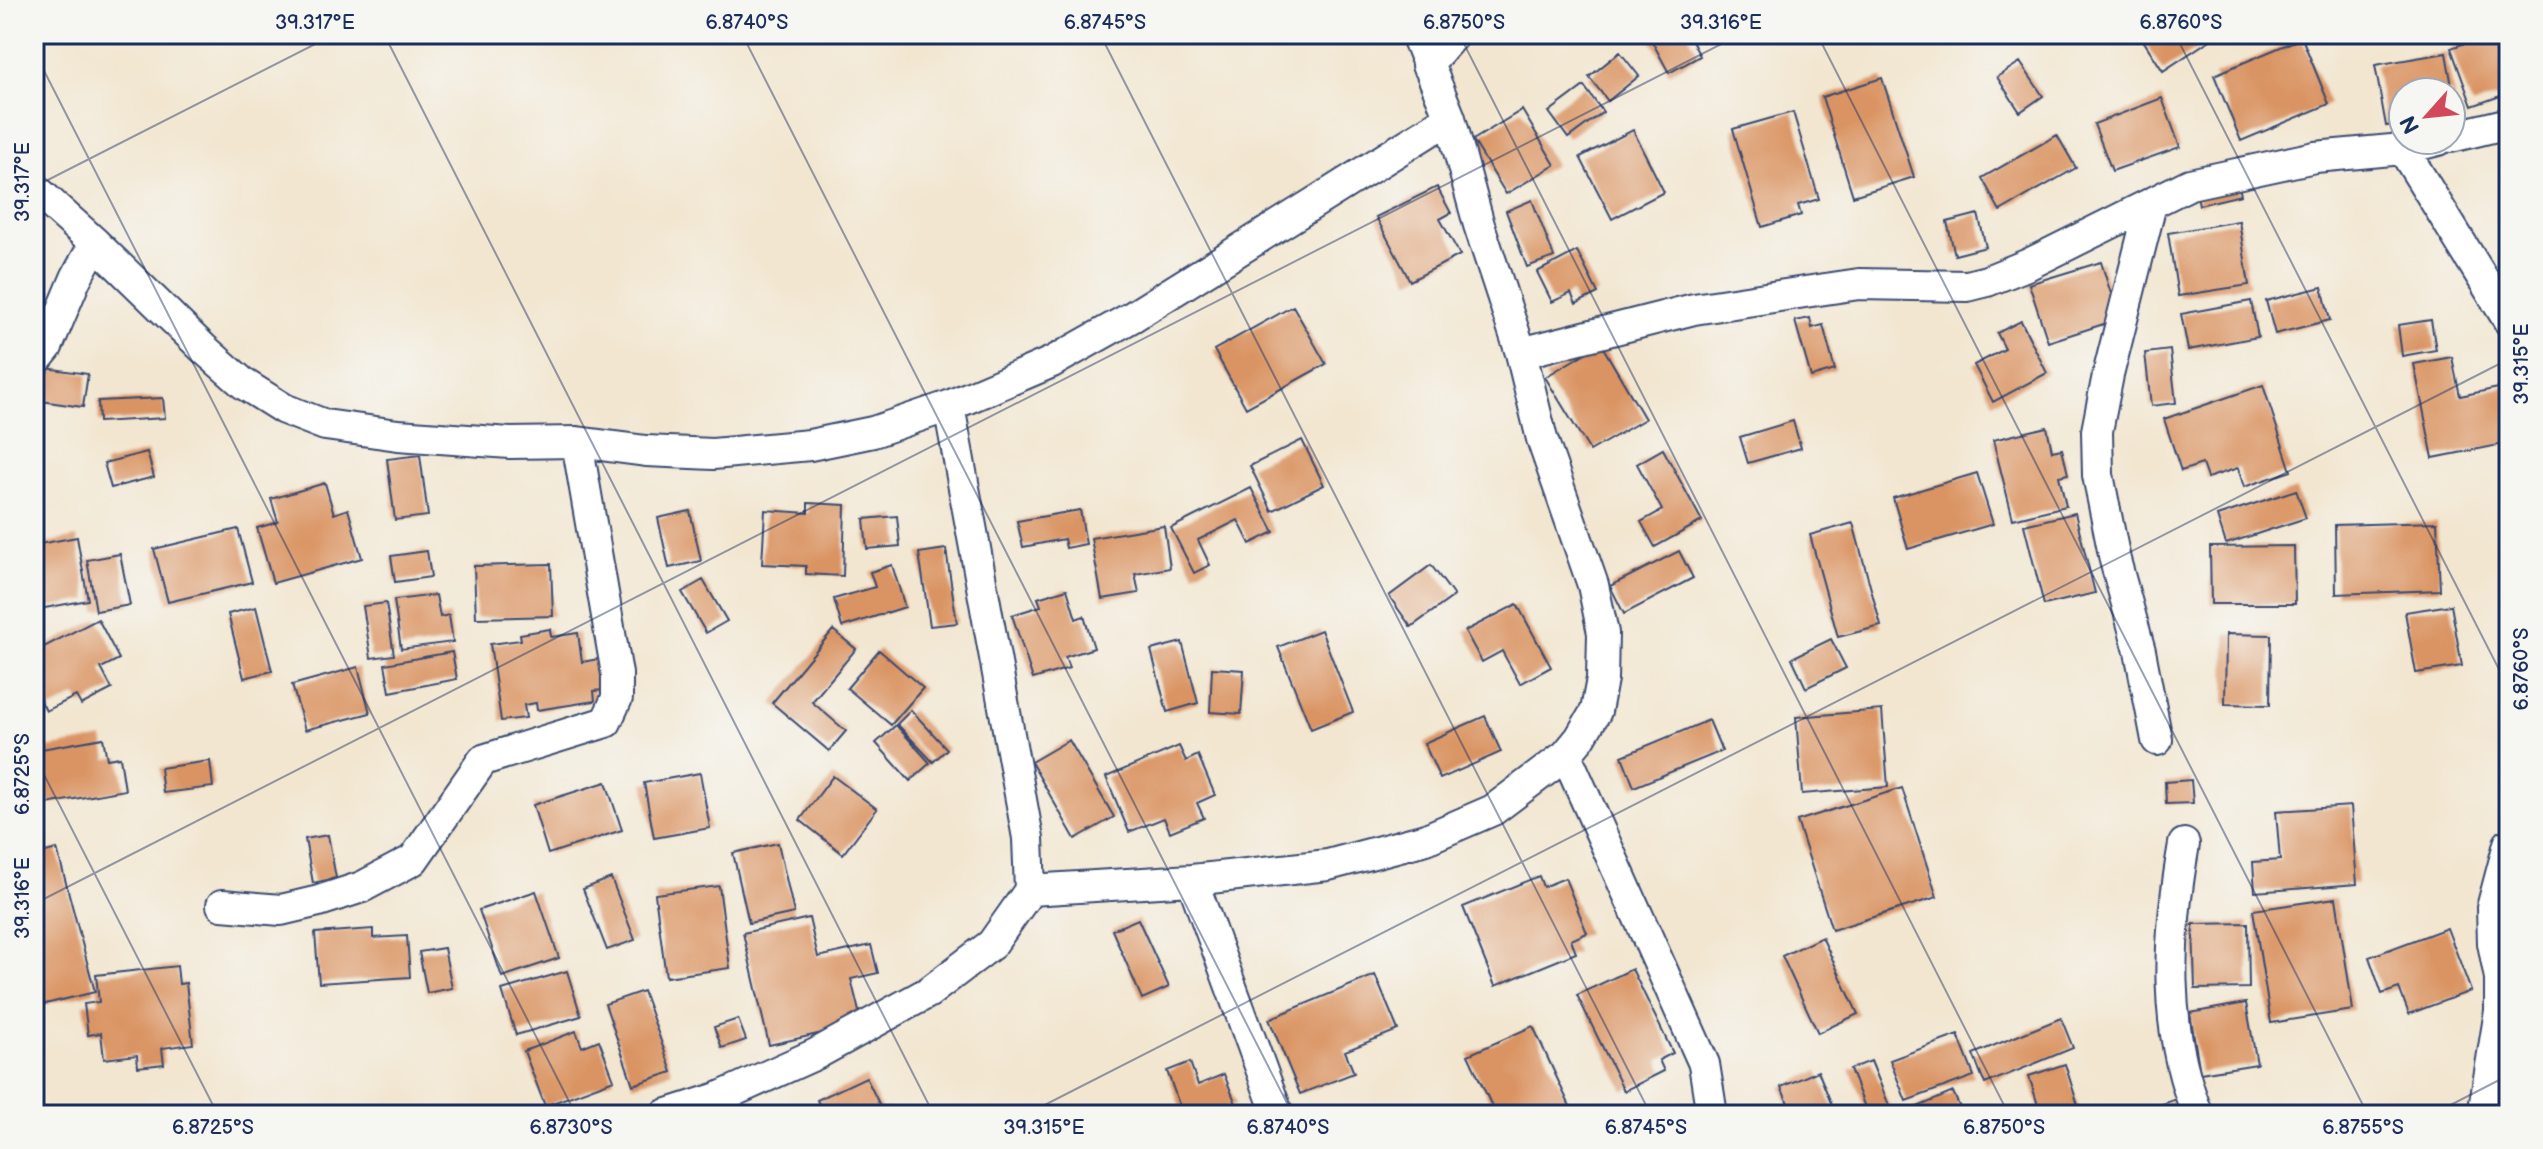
<svg xmlns="http://www.w3.org/2000/svg" width="2543" height="1149" font-family="'Balsamiq Sans',sans-serif">
<style>
.building{fill:#da9464}
.lines{fill:none;stroke-linecap:round;stroke-linejoin:round}
.street-casing{stroke:#3b4a6f;stroke-width:34}
.street{stroke:#fff;stroke-width:30}
.ticks{fill:none;stroke:#1b2f5e;stroke-width:2;stroke-opacity:0.45}
.neatline{fill:none;stroke:#1b2f5e;stroke-width:3}
.ticks-label{font-size:20px;text-anchor:middle;fill:#1b2f5e}
</style>
<rect width="100%" height="100%" fill="#f6f6f2"/>
<filter id="ink" filterUnits="userSpaceOnUse"><feTurbulence type="fractalNoise" baseFrequency=".0125" numOctaves="2"/><feDisplacementMap in="SourceGraphic" scale="16" xChannelSelector="R" yChannelSelector="G"/><feConvolveMatrix kernelMatrix="1 2 1 2 8 2 1 2 1" color-interpolation-filters="sRGB"/></filter>
<filter id="wash" filterUnits="userSpaceOnUse"><feTurbulence type="fractalNoise" baseFrequency=".006" numOctaves="4" result="noise"/><feDisplacementMap in="SourceGraphic" scale="32" xChannelSelector="R" yChannelSelector="G"/><feGaussianBlur stdDeviation="1.8" result="paint"/><feColorMatrix in="noise" values="0 0 0 0 0 0 0 0 0 0 0 0 0 0 0 0 0 1.4 0 .05"/><feComposite in="paint" operator="in"/></filter>
<g filter="url(#wash)">
<rect width="100%" height="100%" fill="#f2e6d0"/>
<g id="blocks">
<path class="building" d="M1648 34H1688L1700 56 1669 73Z
M2139 34H2219L2163 71Z
M2491 34H2509V93L2472 106 2451 48Z
M2302 38 2329 104 2241 141 2214 75Z
M1620 52 1639 76 1608 101 1589 77Z
M2446 53 2457 114 2451 115V92H2403V123L2386 126 2375 65Z
M2020 62 2043 96 2020 112 1997 77Z
M1882 78 1914 177 1853 196 1822 97Z
M1584 86 1603 112 1568 138 1549 112Z
M2162 98 2180 147 2112 171 2094 124Z
M1522 110 1555 165 1506 194 1473 140Z
M1793 112 1819 199 1798 205 1801 215 1762 227 1733 129Z
M1633 130 1664 192 1612 219 1580 157Z
M2057 135 2076 168 2000 211 1982 178Z
M2236 173 2241 195 2199 205 2194 181Z
M1437 187 1451 213 1440 219 1460 255 1410 281 1376 217Z
M1532 200 1554 257 1527 267 1506 211Z
M1978 214 1986 247 1955 255 1947 222Z
M2239 221 2249 285 2178 296 2168 233Z
M1577 251 1598 293 1576 304 1571 293 1552 302 1537 272Z
M2101 262 2119 319 2048 342 2029 284Z
M2322 287 2330 320 2275 334 2266 301Z
M2251 301 2258 337 2188 350 2181 314Z
M1293 306 1326 364 1246 408 1214 350Z
M1810 318 1812 328 1823 325 1835 370 1811 377 1795 321Z
M2431 320 2436 350 2402 356 2398 325Z
M2021 321 2047 373 1993 402 1974 365 2005 349 1997 333Z
M1601 344 1645 419 1590 451 1545 377Z
M2170 350 2176 403 2151 406 2145 353Z
M2452 357 2460 396 2508 386 2509 443 2433 458 2414 364Z
M39 367 88 374 83 407 34 400Z
M2263 385 2291 471 2244 487 2238 468 2207 478 2202 464 2181 471 2164 419Z
M163 398 165 418 99 422 98 401Z
M1793 421 1801 448 1748 463 1740 437Z
M2047 427 2052 451 2062 449 2068 474 2059 476 2066 506 2013 519 1993 440Z
M1302 440 1324 485 1272 511 1250 466Z
M1663 449 1702 521 1655 547 1641 522 1662 510 1637 464Z
M147 452 154 477 111 488 104 463Z
M420 455 428 516 395 520 387 459Z
M1977 473 1993 524 1908 549 1893 498Z
M325 483 334 514 348 509 362 558 273 583 257 528 278 522 271 499Z
M1251 488 1274 532 1250 544 1238 520 1198 540 1210 565 1194 573 1171 528Z
M2296 490 2306 518 2226 544 2217 516Z
M808 503 845 505 843 576 806 574V566L762 564 765 510 808 513Z
M1080 510 1086 544 1066 548 1064 539 1023 547 1017 521Z
M690 511 701 561 669 568 658 518Z
M2075 513 2095 593 2044 605 2024 525Z
M897 516 900 546 867 549 864 519Z
M2437 522 2440 590 2336 594 2335 525Z
M1853 523 1881 626 1838 637 1810 535Z
M1164 526 1170 568 1135 574 1139 593 1102 599 1091 538Z
M238 529 252 582 168 602 154 549Z
M77 537 88 600 34 610V545Z
M2294 546 2295 604H2211L2210 547Z
M946 549 957 623 930 626 919 553Z
M427 551 431 577 395 582 391 556Z
M1679 551 1693 578 1624 614 1610 586Z
M120 554 130 605 96 611 87 560Z
M551 564 553 616 476 618 474 566Z
M892 565 905 607 842 627 834 599 875 587 870 572Z
M1431 565 1454 596 1411 627 1389 596Z
M703 580 727 621 706 633 682 592Z
M1067 589 1076 619 1084 616 1094 648 1065 657 1069 668 1033 679 1012 615 1041 606 1038 598Z
M436 595 440 617 449 615 453 642 401 649 394 600Z
M386 603 394 655 371 658 363 606Z
M1517 604 1551 667 1520 684 1502 651 1482 662 1465 631Z
M2451 605 2462 666 2416 673 2405 612Z
M256 607 272 671 244 678 228 614Z
M98 619 119 659 101 668 112 689 81 705 76 696 46 711 34 687V652Z
M550 629 551 637 578 633 582 662 599 659 604 690 594 691 595 701 537 710 536 703 524 705 526 718 501 721 490 644 521 640 520 634Z
M833 630 856 649 812 702 846 731 829 751 772 703Z
M1321 630 1353 712 1311 729 1278 647Z
M2226 634 2271 635 2270 705 2225 704Z
M1831 639 1846 668 1806 688 1792 658Z
M1182 642 1198 703 1167 712 1151 650Z
M879 650 923 688 891 725 847 688Z
M452 652 457 679 390 692 385 664Z
M358 667 370 713 305 730 292 685Z
M1212 668 1244 670 1241 714 1210 712Z
M911 710 947 749 933 762 897 724Z
M1882 710 1888 787 1802 794 1796 717Z
M1485 716 1501 752 1440 779 1424 743Z
M1709 720 1722 751 1634 787 1622 756Z
M896 725 930 763 910 781 876 743Z
M103 738 107 759 120 757 125 790 46 804 36 750Z
M1069 740 1114 817 1075 839 1031 762Z
M1179 746 1186 761 1198 755 1215 795 1197 803 1204 818 1170 832 1164 818 1129 832 1106 777Z
M210 761 213 787 163 793 160 768Z
M700 773 710 828 654 838 644 783Z
M833 776 877 809 843 854 800 820Z
M2191 780 2193 803 2166 804 2165 782Z
M606 782 622 830 548 854 533 805Z
M1902 788 1937 897 1832 930 1797 821Z
M2351 806 2357 884 2255 892 2253 862 2280 860 2276 811Z
M328 835 336 878 313 883 305 839Z
M778 843 794 913 749 923 733 853Z
M57 849 95 992 41 1005 34 980V973L43 971 34 936V855Z
M1539 876 1543 887 1565 878 1587 933 1571 940 1576 953 1495 986 1463 907Z
M611 878 635 940 607 950 583 889Z
M719 886 730 968 666 977 655 894Z
M536 891 559 958 502 977 479 910Z
M2336 898 2353 1010 2271 1023 2253 910Z
M809 918 818 957 871 945 878 973 851 979 862 1024 769 1045 743 933Z
M1138 919 1169 987 1142 999 1112 930Z
M2248 923 2249 988 2195 989 2193 924Z
M2447 928 2471 991 2409 1014 2399 988 2382 994 2369 957Z
M373 929V938L407 936 410 977 319 983 315 933Z
M1822 937 1858 1014 1818 1033 1782 956Z
M444 948 452 988 427 993 419 952Z
M177 966 179 984 186 983 193 1044 162 1048 164 1064 138 1067 137 1055 104 1059 101 1033 88 1035 84 1004 99 1002 96 975Z
M1632 969 1673 1053 1659 1060 1664 1071 1624 1091 1577 995Z
M567 971 581 1016 516 1035 502 990Z
M1375 975 1398 1030 1345 1051 1354 1073 1300 1094 1269 1019Z
M643 991 672 1072 633 1085 605 1004Z
M2246 1003 2257 1064 2200 1073 2190 1013Z
M2061 1018 2073 1048 1985 1084 1973 1054Z
M738 1019 746 1040 722 1048 714 1027Z
M1533 1026 1574 1115H1496L1468 1055Z
M576 1031 582 1047 599 1040 614 1080 545 1106 524 1051Z
M1958 1035 1974 1076 1906 1101 1890 1060Z
M1871 1061 1893 1115H1868L1850 1069Z
M1190 1062 1198 1085 1224 1074 1236 1104 1208 1115H1183L1167 1071Z
M2065 1064 2081 1115H2041L2029 1076Z
M1818 1071 1836 1115H1793L1781 1087Z
M866 1077 882 1110 888 1108 891 1115H824L817 1100Z
M1953 1092 1963 1115H1909L1908 1111Z
M2176 1099 2182 1115H2134Z"/>
</g>
</g>
<g filter="url(#ink)">
<use href="#blocks" fill-opacity="0" stroke="#3b4a6f" stroke-width="2"/>
<g class="lines">
<defs>
<path id="street" d="M1427 65 1454 34
M2451 137 2509 123
M2403 149 2509 321
M34 188 95 243 203 348 244 384 284 409 325 425 398 435 510 443 577 442 646 451 713 454 810 445 873 432 949 406 1052 362 1132 317 1450 118
M2151 204 2108 375 2097 431 2098 475 2115 560 2140 651 2157 740
M1521 353 1694 309 1805 292 1859 284 1967 286 1987 281 2029 264 2190 184 2315 157 2403 149 2438 140
M34 363 47 347 76 278 95 243
M1566 755 1704 1064 1712 1115
M2184 844C2168 936 2162 1027 2198 1115
M1192 880 1278 1115
M1030 890 1192 880 1328 865 1426 839 1493 810 1566 755 1580 738 1596 711 1602 679 1603 633 1593 585 1542 439 1521 353 1479 225 1450 118 1416 34
M222 905 281 910 319 901 362 887 413 860 483 760 606 722 617 698V674L577 442
M665 1115 718 1098 816 1054 929 992 992 944 1030 890 1028 838 949 406
M2483 1115 2500 1011V978L2493 943 2492 908 2509 844"/>
</defs>
<use href="#street" class="street-casing"/>
<use href="#street" class="street"/>
</g>
</g>
<path class="ticks" d="M384 34 934 1115M742 34 1293 1115M1100 34 1651 1115M1459 34 2009 1115M1817 34 2368 1115M2175 34 2509 689M34 51 576 1115M34 187 335 34M34 755 218 1115M34 904 1741 34M1025 1115 2509 359M2431 1115 2509 1075"/>
<rect width="2543" height="1149" fill="none" stroke="#f6f6f2" stroke-width="88"/>
<g transform="translate(2427 116) rotate(243)"><circle r="38" fill="#f6f6f2" stroke="#9ea6b7" stroke-width="2"/>
<path d="M0-6L14 30L0 20L-14 30Z" fill="#d1495b"/>
<text y="-12" font-size="22" font-weight="bold" text-anchor="middle" fill="#1b2f5e">N</text>
</g>
<rect x="44" y="44" width="2455" height="1061" class="neatline"/>
<g class="ticks-label">
<text x="315" y="29">39.317°E</text>
<text x="747" y="29">6.8740°S</text>
<text x="1105" y="29">6.8745°S</text>
<text x="1464" y="29">6.8750°S</text>
<text x="1721" y="29">39.316°E</text>
<text x="2181" y="29">6.8760°S</text>
<text transform="translate(22 182) rotate(-90)" y="7">39.317°E</text>
<text transform="translate(2521 364) rotate(-90)" y="7">39.315°E</text>
<text transform="translate(2521 669) rotate(-90)" y="7">6.8760°S</text>
<text transform="translate(22 774) rotate(-90)" y="7">6.8725°S</text>
<text transform="translate(22 898) rotate(-90)" y="7">39.316°E</text>
<text x="213" y="1134">6.8725°S</text>
<text x="571" y="1134">6.8730°S</text>
<text x="1044" y="1134">39.315°E</text>
<text x="1288" y="1134">6.8740°S</text>
<text x="1646" y="1134">6.8745°S</text>
<text x="2004" y="1134">6.8750°S</text>
<text x="2363" y="1134">6.8755°S</text>
</g>
</svg>
